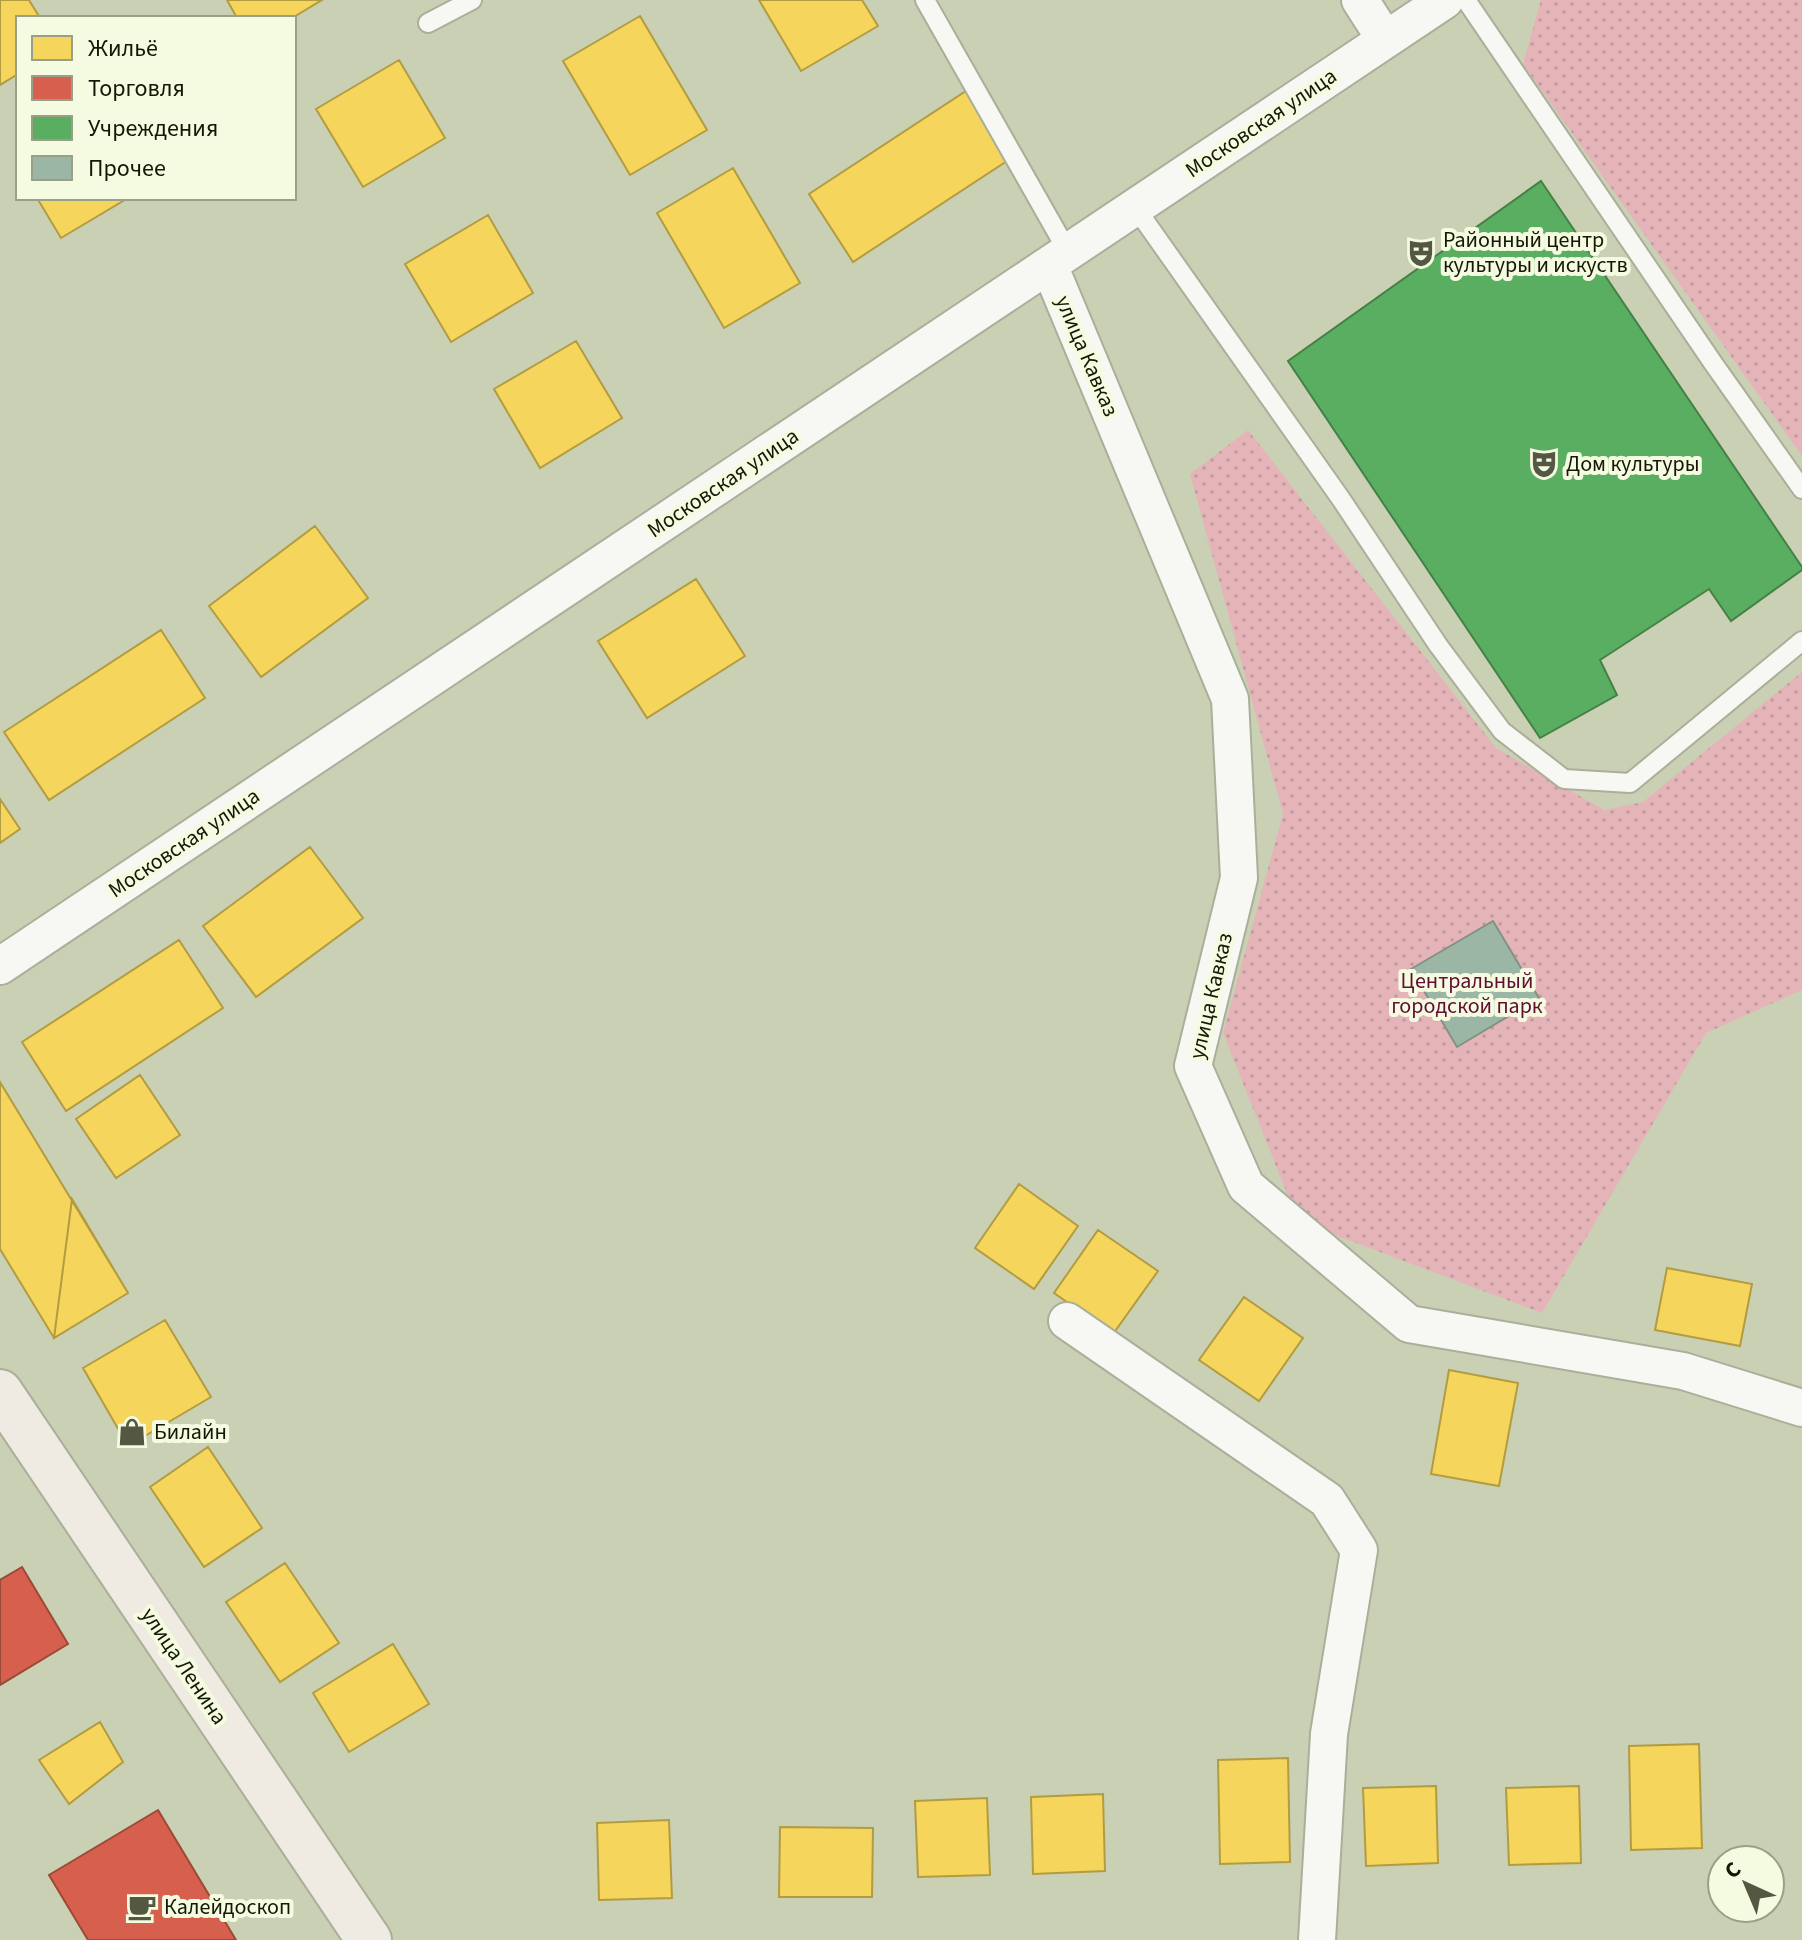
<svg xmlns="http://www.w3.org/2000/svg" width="1802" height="1940" font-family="'Source Sans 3',sans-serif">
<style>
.park{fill:url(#park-dots)}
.homes{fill:#f6d55c;stroke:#b29c42;stroke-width:2}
.shops{fill:#d6604d;stroke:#9c4a37;stroke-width:2}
.public{fill:#5aae61;stroke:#458145;stroke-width:2}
.building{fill:#9bb6a5;stroke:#829283;stroke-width:2}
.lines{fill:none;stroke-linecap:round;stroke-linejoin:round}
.lane-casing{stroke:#aaaf99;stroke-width:22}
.street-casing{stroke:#aaaf99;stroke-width:40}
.secondary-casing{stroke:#aaaf99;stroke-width:48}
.lane{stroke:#f7f8f4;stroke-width:18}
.street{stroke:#f7f8f4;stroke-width:36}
.secondary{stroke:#efebe3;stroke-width:44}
.labels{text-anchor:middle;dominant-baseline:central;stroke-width:8;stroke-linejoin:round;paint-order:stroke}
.street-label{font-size:22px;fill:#141804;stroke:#f4fbe0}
.poi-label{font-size:22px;fill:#141804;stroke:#f4fbe0;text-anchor:start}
.park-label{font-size:22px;fill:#600e34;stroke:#f4fbe0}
</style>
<defs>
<pattern id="park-dots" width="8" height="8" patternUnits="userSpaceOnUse" patternTransform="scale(2)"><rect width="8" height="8" fill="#e4b4b9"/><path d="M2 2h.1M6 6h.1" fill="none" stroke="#c39a9d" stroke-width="1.8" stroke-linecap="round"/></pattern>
</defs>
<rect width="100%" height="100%" fill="#cad0b4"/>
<path class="park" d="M1541 0H1802V456L1523 64Z
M1248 430 1496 748 1604 810 1643 802 1802 672V990L1706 1033 1542 1313 1298 1221 1223 1033 1283 814 1190 474Z"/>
<path class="homes" d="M0 0H29L40 18H18V74L0 85Z
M227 0H322L292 18H237Z
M759 0H862L878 26 801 71Z
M640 16 707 130 630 175 563 61Z
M399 60 445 138 363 187 316 109Z
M966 91 1010 159 853 262 809 194Z
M733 168 800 283 724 328 657 213Z
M37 198H128L61 238Z
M488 215 533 293 451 342 405 264Z
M576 341 622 418 540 468 494 389Z
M315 526 368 598 261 677 209 606Z
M696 579 745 656 647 718 598 641Z
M161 630 205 698 49 800 4 732Z
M0 799 20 829 0 843Z
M310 847 363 918 256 997 203 926Z
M179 940 223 1008 66 1111 22 1042Z
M140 1075 180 1135 116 1178 76 1119Z
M0 1082 128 1293 54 1338 0 1249Z
M1019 1184 1078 1226 1034 1289 975 1248Z
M72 1199 128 1293 54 1338Z
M1098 1230 1158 1271 1113 1334 1054 1293Z
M1667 1268 1752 1284 1740 1346 1655 1330Z
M1244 1297 1303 1338 1259 1401 1199 1360Z
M165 1320 211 1397 128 1446 83 1368Z
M1449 1370 1518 1383 1499 1486 1431 1474Z
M208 1447 262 1528 204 1567 150 1487Z
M285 1563 339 1643 280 1682 226 1602Z
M393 1644 429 1704 349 1752 313 1693Z
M100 1722 123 1762 69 1804 39 1760Z
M1699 1744 1702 1848 1631 1850 1629 1746Z
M1288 1758 1290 1862 1220 1864 1218 1760Z
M1436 1786 1438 1863 1366 1866 1363 1788Z
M1579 1786 1581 1863 1509 1865 1506 1788Z
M1103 1794 1105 1871 1033 1874 1031 1797Z
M987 1798 990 1875 918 1877 915 1801Z
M669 1820 672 1898 599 1900 597 1823Z
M780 1827 873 1828 872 1897H779Z"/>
<path class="shops" d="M22 1567 68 1644 0 1685V1580Z
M158 1810 236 1940H88L49 1875Z"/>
<path class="public" d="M1541 181 1802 567V570L1731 621 1709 589 1600 660 1617 695 1540 738 1288 361Z"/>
<path class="building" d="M1493 921 1539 998 1457 1047 1411 969Z"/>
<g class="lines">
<defs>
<path id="lane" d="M925 0 1068 252
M1466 0 1713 363 1802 489
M428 23 472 0
M1135 207 1341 499 1438 645 1502 731 1564 779 1630 783 1802 641"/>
<path id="street" d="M1360 0 1385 39
M1049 265 1230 699 1239 878 1193 1066 1246 1186 1409 1324 1683 1371 1802 1408
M0 966 1445 0
M1067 1321 1327 1500 1359 1550 1329 1734 1317 1940"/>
<path id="secondary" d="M0 1392 369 1940"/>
</defs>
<use href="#lane" class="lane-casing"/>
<use href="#street" class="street-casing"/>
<use href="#secondary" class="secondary-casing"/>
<use href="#lane" class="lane"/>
<use href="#street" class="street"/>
<use href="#secondary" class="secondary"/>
</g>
<defs>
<symbol id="theatre-bare" viewBox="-9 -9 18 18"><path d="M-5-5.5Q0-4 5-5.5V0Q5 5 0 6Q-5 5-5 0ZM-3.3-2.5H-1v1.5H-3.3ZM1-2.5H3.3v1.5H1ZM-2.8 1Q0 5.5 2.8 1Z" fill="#545842" stroke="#f4fbe0" stroke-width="2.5" paint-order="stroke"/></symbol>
<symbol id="shop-bare" viewBox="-9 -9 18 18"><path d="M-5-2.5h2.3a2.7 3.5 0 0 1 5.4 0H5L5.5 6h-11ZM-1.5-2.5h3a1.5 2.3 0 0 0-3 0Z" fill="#545842" stroke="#f4fbe0" stroke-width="2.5" paint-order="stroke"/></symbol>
<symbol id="cafe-bare" viewBox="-9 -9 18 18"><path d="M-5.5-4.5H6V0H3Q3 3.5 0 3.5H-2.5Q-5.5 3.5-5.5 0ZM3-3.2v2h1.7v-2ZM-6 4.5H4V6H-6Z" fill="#545842" stroke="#f4fbe0" stroke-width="2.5" paint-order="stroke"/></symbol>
</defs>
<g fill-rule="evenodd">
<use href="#theatre-bare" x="1401" y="233" width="40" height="40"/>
<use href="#theatre-bare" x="1524" y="444" width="40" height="40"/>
<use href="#shop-bare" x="112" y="1412" width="40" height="40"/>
<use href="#cafe-bare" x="122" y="1887" width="40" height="40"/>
</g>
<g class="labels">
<g class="street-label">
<text transform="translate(1261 123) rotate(-34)">Московская улица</text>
<text transform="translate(1087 356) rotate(67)">улица Кавказ</text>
<text transform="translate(723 483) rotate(-34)">Московская улица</text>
<text transform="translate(184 843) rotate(-34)">Московская улица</text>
<text transform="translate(1211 996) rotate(-77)">улица Кавказ</text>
<text transform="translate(184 1666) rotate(56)">улица Ленина</text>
</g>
<g class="poi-label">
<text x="1443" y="240">Районный центр<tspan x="1443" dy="25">культуры и искуств</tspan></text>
<text x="1566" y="464">Дом культуры</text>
<text x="154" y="1432">Билайн</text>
<text x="164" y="1907">Калейдоскоп</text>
</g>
<g class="park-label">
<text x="1467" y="981">Центральный<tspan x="1467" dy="25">городской парк</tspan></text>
</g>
</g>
<rect x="16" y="16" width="280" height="184" fill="#f4fbe0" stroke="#9aa088" stroke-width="2"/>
<rect x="32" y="36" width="40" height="24" fill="#f6d55c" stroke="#9aa088" stroke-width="2"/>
<text x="88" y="56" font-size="24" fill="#141804">Жильё</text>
<rect x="32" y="76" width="40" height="24" fill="#d6604d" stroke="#9aa088" stroke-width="2"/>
<text x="88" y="96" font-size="24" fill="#141804">Торговля</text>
<rect x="32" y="116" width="40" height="24" fill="#5aae61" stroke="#9aa088" stroke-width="2"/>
<text x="88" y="136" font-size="24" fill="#141804">Учреждения</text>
<rect x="32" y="156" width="40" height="24" fill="#9bb6a5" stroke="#9aa088" stroke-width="2"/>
<text x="88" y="176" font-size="24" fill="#141804">Прочее</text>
<g transform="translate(1746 1884) rotate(316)"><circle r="38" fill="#f4fbe0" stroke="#9aa088" stroke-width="2"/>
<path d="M0-6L14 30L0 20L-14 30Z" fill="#545842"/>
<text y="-12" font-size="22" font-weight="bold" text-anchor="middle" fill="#141804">С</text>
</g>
</svg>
